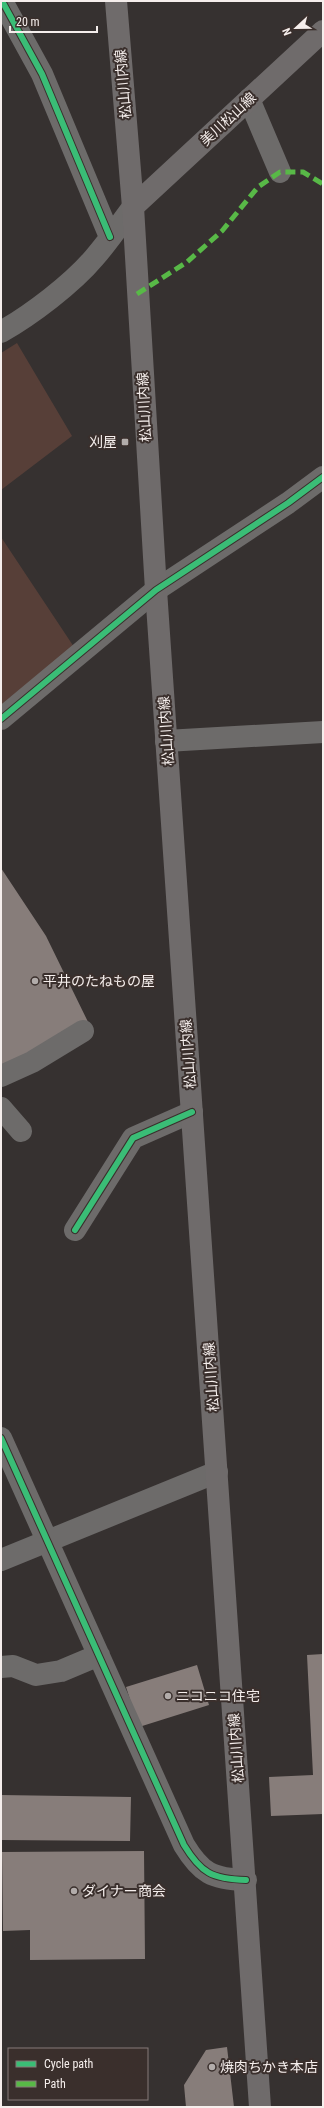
<svg xmlns="http://www.w3.org/2000/svg" width="324" height="2108" font-family="'Roboto Condensed','Noto Sans JP',sans-serif">
<style>
.green{fill:#573f38}
.building{fill:#877d7a}
.lines{fill:none;stroke-linecap:round;stroke-linejoin:round}
.minor{stroke:#6d6b6a;stroke-width:22}
.major{stroke:#6f6b6b;stroke-width:22}
.quiet{stroke:#58b947;stroke-width:5;stroke-dasharray:10 5;stroke-linecap:butt}
.cycleway-casing{stroke:#3a2f2c;stroke-width:8}
.cycleway{stroke:#3abd76;stroke-width:6}
.poi-dot{fill:#b2acaa;stroke:#3a2f2c;stroke-width:1.5}
.labels{text-anchor:middle;dominant-baseline:central;stroke-width:4;stroke-linejoin:round;paint-order:stroke}
.street-label{font-size:14px;fill:#f5eeec;stroke:#3a2f2c}
.poi-label{font-size:14px;fill:#f5eeec;stroke:#3a2f2c;text-anchor:start}
</style>
<rect width="100%" height="100%" fill="#363130"/>
<path class="green" d="M17 343 72 436 1 490V353Z
M1 537 74 647 1 708Z"/>
<path class="building" d="M1 868 46 936 90 1026 1 1076Z
M323 1654V1814L271 1816 269 1777 313 1775 307 1655Z
M197 1665 209 1705 139 1727 126 1687Z
M1 1795 131 1797 130 1841 1 1840Z
M144 1851 145 1959 30 1960V1930L3 1931 2 1852Z
M227 2047 234 2107H186L184 2085 206 2050Z"/>
<g class="lines">
<path class="minor" d="M2 1 42 74 110 237
M249 99 280 172
M1 332C31 315 72 284 94 258 108 242 120 224 133 207
M1 719 156 590 288 503 323 477
M166 741 323 732
M1 1076 32 1062 83 1031
M1 1108 21 1131
M75 1230 133 1138 192 1112
M1 1438 184 1845C201 1873 212 1879 246 1880
M1 1560 217 1472
M1 1667 13 1666 36 1675 61 1671 99 1655"/>
<path class="major" d="M116 1 133 207 156 590 260 2107
M133 207 323 31"/>
<path class="quiet" d="M137 294 187 262 222 231 258 187 280 172H303L323 184"/>
<defs>
<path id="cycleway" d="M2 1 42 74 110 237
M1 719 156 590 288 503 323 477
M75 1230 133 1138 192 1112
M1 1438 184 1845C201 1873 212 1879 246 1880"/>
</defs>
<use href="#cycleway" class="cycleway-casing"/>
<use href="#cycleway" class="cycleway"/>
</g>
<g class="poi-dot">
<rect x="121" y="438" width="8" height="8" rx="2"/>
<circle cx="35" cy="981" r="4"/>
<circle cx="168" cy="1696" r="4"/>
<circle cx="74" cy="1891" r="4"/>
<circle cx="212" cy="2067" r="4"/>
</g>
<g class="labels">
<g class="street-label">
<text transform="translate(123 84) rotate(-95)">松山川内線</text>
<text transform="translate(228 119) rotate(-43)">美川松山線</text>
<text transform="translate(144 407) rotate(-93)">松山川内線</text>
<text transform="translate(166 731) rotate(-94)">松山川内線</text>
<text transform="translate(188 1054) rotate(-94)">松山川内線</text>
<text transform="translate(211 1377) rotate(-94)">松山川内線</text>
<text transform="translate(236 1748) rotate(-94)">松山川内線</text>
</g>
<g class="poi-label">
<text x="117" y="442" text-anchor="end">刈屋</text>
<text x="43" y="981">平井のたねもの屋</text>
<text x="176" y="1696">ニコニコ住宅</text>
<text x="82" y="1891">ダイナー商会</text>
<text x="220" y="2067">焼肉ちかき本店</text>
</g>
</g>
<rect width="324" height="2108" fill="none" stroke="#f5eeec" stroke-width="4"/>
<rect x="8" y="2048" width="140" height="52" fill="#3a2f2c" stroke="#857b79"/>
<rect x="16" y="2061" width="20" height="6" fill="#3abd76" stroke="#857b79"/>
<text x="44" y="2068" font-size="12" fill="#f5eeec">Cycle path</text>
<rect x="16" y="2081" width="20" height="6" fill="#58b947" stroke="#857b79"/>
<text x="44" y="2088" font-size="12" fill="#f5eeec">Path</text>
<g transform="translate(296 28) rotate(248)" stroke="#3a2f2c" stroke-width="3" paint-order="stroke">
<path d="M0-3L7 15L0 10L-7 15Z" fill="#f5eeec"/>
<text y="-6" font-size="11" font-weight="bold" text-anchor="middle" fill="#f5eeec">N</text>
</g>
<path d="M10 26v6h87v-6" fill="none" stroke="#f5eeec" stroke-width="2"/>
<text x="16" y="26" font-size="12" fill="#f5eeec" stroke="#3a2f2c" stroke-width="3" paint-order="stroke">20 m</text>
</svg>
